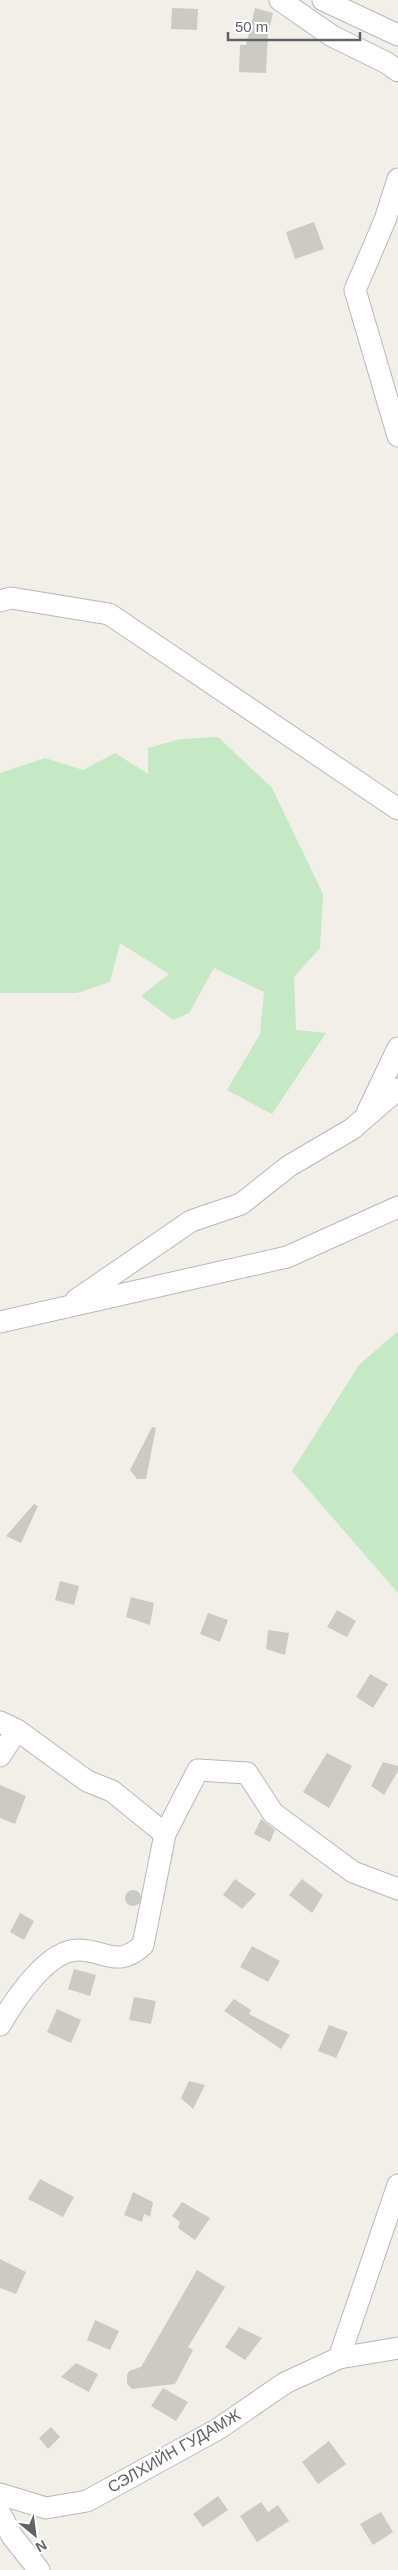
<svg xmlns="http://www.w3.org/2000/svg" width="398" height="2570" font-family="Helvetica,sans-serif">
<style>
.green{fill:#c5e8c5}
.building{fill:#cccac5}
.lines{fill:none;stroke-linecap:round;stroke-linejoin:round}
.minor-casing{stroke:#b5b8bc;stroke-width:23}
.minor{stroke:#fff;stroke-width:21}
.labels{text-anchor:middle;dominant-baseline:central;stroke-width:4;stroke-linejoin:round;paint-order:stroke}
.street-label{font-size:16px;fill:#5f6368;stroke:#fff}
</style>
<rect width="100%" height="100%" fill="#f1efe8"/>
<path class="green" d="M218 737 272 788 323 894 320 948 294 977 296 1030 326 1033 272 1114 227 1090 260 1034 264 992 214 968 189 1013 173 1020 141 996 169 974 120 943 110 982 77 993H0V773L45 758 83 770 115 753 148 774V748L181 739Z
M398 1331V1593L292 1471 359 1365Z"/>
<path class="building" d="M172 8 198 9 197 30 171 29Z
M255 8 273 13 268 34 266 73 239 72 240 45H246Z
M314 222 324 249 295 259 286 232Z
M152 1427 156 1428 146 1479H137L130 1470Z
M34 1504 38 1506 21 1543 6 1536Z
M60 1581 79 1586 74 1605 55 1600Z
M131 1597 154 1603 150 1625 126 1617Z
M337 1610 356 1621 347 1637 327 1627Z
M208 1613 228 1620 220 1642 200 1634Z
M268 1630 289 1633 285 1655 266 1649Z
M370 1674 388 1684 373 1708 356 1697Z
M327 1753 352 1766 329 1808 303 1792Z
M383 1762 398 1766V1771L384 1795 371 1786Z
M0 1785 26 1796 15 1824 0 1818Z
M261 1819 275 1830 270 1842 254 1834Z
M235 1879 256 1894 242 1909 223 1895Z
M302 1879 323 1895 312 1913 289 1895Z
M125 1898a8 8 0 1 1 16 0a8 8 0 1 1-16 0Z
M20 1913 34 1921 24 1940 10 1932Z
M252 1946 280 1961 268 1982 240 1967Z
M74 1969 96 1975 90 1996 68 1989Z
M134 1997 156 2001 151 2024 129 2020Z
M234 1999 251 2010 249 2014 290 2035 281 2049 224 2011Z
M57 2009 81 2020 71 2043 47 2032Z
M329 2025 348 2032 336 2058 318 2051Z
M189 2081 205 2085 193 2109 181 2098Z
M40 2179 74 2197 63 2217 28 2199Z
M133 2192 153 2202 150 2217 144 2214 142 2222 124 2215Z
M182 2202 210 2218 195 2240 178 2228 180 2222 172 2216Z
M0 2259 26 2272 16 2294 0 2288Z
M197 2270 225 2287 188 2347 193 2350 175 2384 132 2389 127 2384V2375L129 2371 141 2367Z
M95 2320 119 2331 110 2350 87 2340Z
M239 2327 262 2338 245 2360 225 2347Z
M76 2363 98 2374 89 2392 61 2377Z
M163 2388 188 2402 176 2421 151 2406Z
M51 2427 60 2437 48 2449 39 2438Z
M329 2441 346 2464 318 2484 302 2462Z
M218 2496 228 2510 203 2527 193 2514Z
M261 2502 268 2512 278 2505 289 2521 257 2542 240 2516Z
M381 2512 393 2532 373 2545 360 2524Z"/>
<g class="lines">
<defs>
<path id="minor" d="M280 0 332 36 387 63 398 71
M323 0 398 35
M398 179 385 220 355 290 398 436
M0 601 11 598 109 614 398 809
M368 1111 398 1048
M76 1300 191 1221 241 1204 289 1166 352 1129 398 1089
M0 1322 287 1257 398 1207
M0 1722 17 1730
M0 1756 17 1730 87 1781 112 1791 165 1834
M0 2025C14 2001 47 1950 78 1950 106 1950 117 1969 143 1945L165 1834 198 1770 247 1773 273 1813 353 1872 398 1889
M339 2358 398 2185
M0 2494 46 2508 87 2501 218 2429 285 2383 339 2358 398 2348
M0 2513 12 2536 39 2570"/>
</defs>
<use href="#minor" class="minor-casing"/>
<use href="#minor" class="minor"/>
</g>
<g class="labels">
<g class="street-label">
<text transform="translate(174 2451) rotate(-30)">СЭЛХИЙН ГУДАМЖ</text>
</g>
</g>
<g transform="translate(35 2535) rotate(151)" stroke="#ffffff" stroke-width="4" paint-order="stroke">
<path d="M0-4L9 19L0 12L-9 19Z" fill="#5f6368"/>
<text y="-8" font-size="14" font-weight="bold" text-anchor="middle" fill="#5f6368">N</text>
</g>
<path d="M228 32v8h132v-8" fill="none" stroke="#5f6368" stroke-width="2.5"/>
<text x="235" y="32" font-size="15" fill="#5f6368" stroke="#ffffff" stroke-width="4" paint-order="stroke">50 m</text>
</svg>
